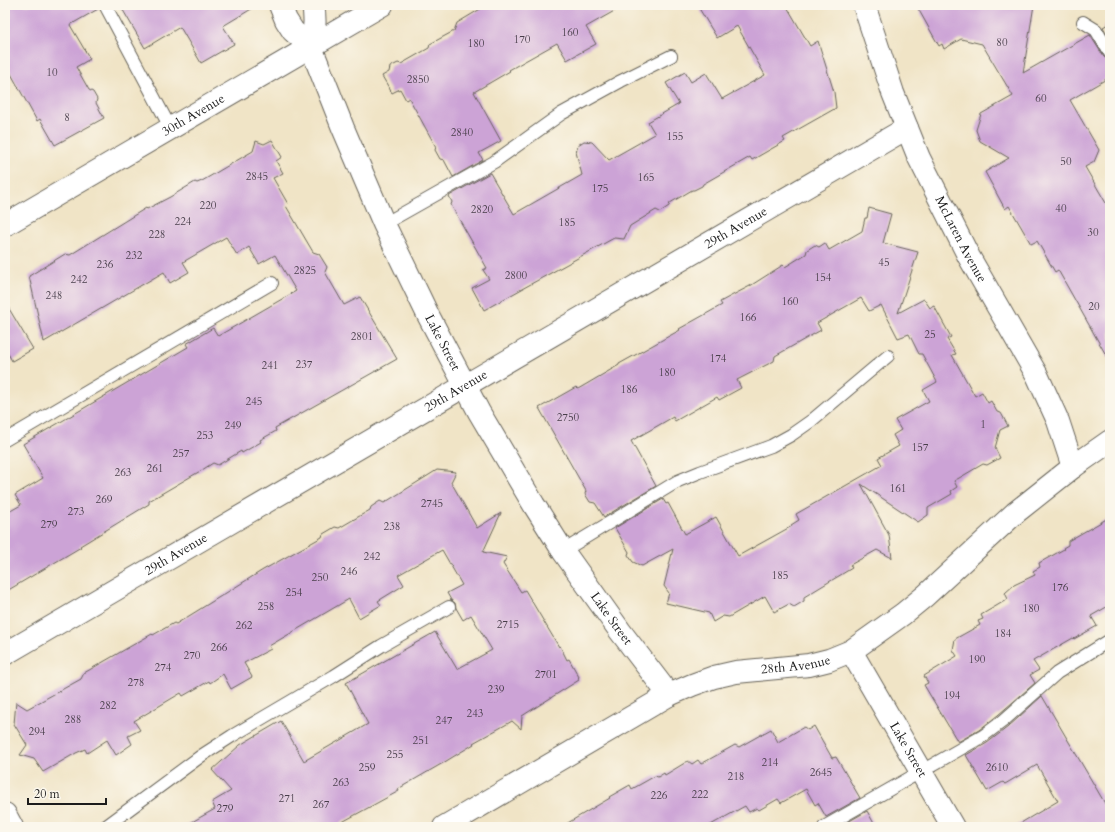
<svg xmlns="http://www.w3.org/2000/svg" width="1115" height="832" font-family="Cardo,serif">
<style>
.building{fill:#cca3d6}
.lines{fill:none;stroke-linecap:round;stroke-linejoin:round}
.service-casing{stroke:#666258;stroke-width:14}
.minor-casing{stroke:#666258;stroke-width:24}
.tertiary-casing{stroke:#666258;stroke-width:24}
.service{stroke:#fff;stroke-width:12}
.minor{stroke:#fff;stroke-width:22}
.tertiary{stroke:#fff;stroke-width:22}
.labels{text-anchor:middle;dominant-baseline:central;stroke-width:3.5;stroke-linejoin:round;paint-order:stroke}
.number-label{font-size:11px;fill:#483e4a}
.street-label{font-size:13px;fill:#1c1c1c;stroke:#fbf7ec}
</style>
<rect width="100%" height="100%" fill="#fbf7ec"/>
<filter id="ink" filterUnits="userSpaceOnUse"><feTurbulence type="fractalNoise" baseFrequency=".025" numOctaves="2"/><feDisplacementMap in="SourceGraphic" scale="8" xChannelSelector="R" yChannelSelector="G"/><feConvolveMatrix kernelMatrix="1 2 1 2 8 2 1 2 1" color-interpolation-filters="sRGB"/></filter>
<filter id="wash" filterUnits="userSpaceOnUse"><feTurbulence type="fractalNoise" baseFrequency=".012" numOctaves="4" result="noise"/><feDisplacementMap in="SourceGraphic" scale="16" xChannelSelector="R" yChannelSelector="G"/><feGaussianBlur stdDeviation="0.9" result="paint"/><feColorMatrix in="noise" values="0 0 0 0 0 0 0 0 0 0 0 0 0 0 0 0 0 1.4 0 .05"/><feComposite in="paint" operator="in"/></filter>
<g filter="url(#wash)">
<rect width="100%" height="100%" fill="#f0e4c6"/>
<g id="blocks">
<path class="building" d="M5 5H98V9L70 25 90 59 76 67 89 90 93 92 97 99 96 103 104 118 55 145 40 119 37 121 5 63Z
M120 5H258L223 26 234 44 201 63 180 27 145 48Z
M487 5H625L586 27 596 44 567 60 557 43 509 70 510 71 474 92 501 141 479 153 483 160 453 177 444 160 440 159 435 150 436 147 409 98 406 100 400 89 392 93 382 76 389 72 390 67 398 63 401 64 429 48 430 44 454 31 457 23Z
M697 5H786L810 46 818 41 834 92 836 108 783 138 785 141 752 160 750 157 703 184 702 186 694 190H692L670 203 669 206 660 212 656 210 630 226 624 239 614 238 484 310 472 288 489 279 483 270 487 268 451 205 452 202 449 196 490 173 514 214 582 175 576 152 578 145 584 141 592 142 609 160 655 134 648 122 679 104 666 83 685 72 691 82 706 73 722 99 765 75 737 26 717 38Z
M916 5H1034L1023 73 1090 35 1104 57 1110 60V77L1070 100 1099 150 1094 162 1085 167 1110 210V362L1058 270 1055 272 1037 241 1031 244 1009 206 1005 209 985 172 1009 158 980 141 976 130 981 114 1013 96 982 44 961 39 944 49 942 44 939 46Z
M1110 23V39L1103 27Z
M272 140 282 157 276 161 283 173 273 178 288 204 286 206 313 252 319 254 327 267 325 272 344 305 360 297 397 359 275 428 276 431 260 440 261 442 242 453 241 451 218 465 213 463 202 470 149 501V504L80 546 81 547 5 592V514L21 505 15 495 43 478 23 444 188 347 186 344 213 328 218 336 296 291 275 255 259 264 249 247 237 255 226 237 183 262 189 272 170 283 164 272 44 342 29 276 65 254 70 255 146 208 147 209 170 197 195 182 197 183 202 181 253 151 256 141 264 144Z
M869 208 891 214 883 243 918 252 898 313 924 299 930 308 934 306 951 337 947 339 956 354 952 355 975 396 982 392 988 403 991 401 997 412 1001 413 1008 426 1000 430 995 448 1000 458 987 465 983 464 954 481 957 487 951 491 952 494 928 508V515L918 522 861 484 889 535 892 558 877 550 850 565 852 568 804 597V601L794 607 789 604 774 612 765 596 729 617 723 616 713 622 709 613 666 603 669 593 664 586 673 549 642 566 633 562 628 555 629 552 615 528 663 499 666 504 668 503 685 534 716 517 738 556 792 526 791 525 799 520 796 514 882 465 878 458 899 446 893 435 901 430 895 420 929 401 923 390 937 382 922 354H919L909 334 898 338 881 305 869 311 861 298 817 323 821 330 775 356 774 361 737 380 741 388 719 400 717 397 675 421 673 417 631 441 656 486 604 517 595 503 590 502 585 494 586 491 539 408 576 387 578 389 619 365V364L680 330 679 329 722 305 720 302 731 296 750 286 783 265 785 267 806 254 807 250 815 245 819 247 825 243 829 250 862 231 865 218H867Z
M5 302 33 349 12 361 5 348Z
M437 470 456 472 451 482 477 528 501 513 483 552 507 557 503 564 521 592 525 590 559 647 560 646 567 660 569 659 579 677 578 678 579 680 522 716 521 729 512 721 507 724 473 743 474 744 443 763 398 789 399 791 333 827H183L215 809 212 802 231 791 212 770 240 745 281 721 304 761 368 724 346 683 435 632 457 669 492 650 471 615 463 620 456 608 455 603 451 600 447 593 462 585 442 550 398 575 404 585 378 601 381 605 359 618 349 599 269 646 271 649 244 663 252 677 231 689 223 674 210 683 209 681 183 696 181 693 134 721 140 730 128 736 132 744 116 755 107 740 87 753 85 749 76 753 43 772 34 759 20 755 27 745 14 724 16 702 27 709 81 679 84 673 152 634 153 635 174 623 176 624 263 570 322 537 323 534 335 527 339 528 370 510 371 507 380 501 384 503Z
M1110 517V605L1091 616 1097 626 1074 639 1073 638 1033 661 1039 670 1030 675 1035 683 998 715 979 730 958 742 924 685 928 683 924 676 957 656 953 650 955 639 980 625 978 621 983 619 981 615 1008 599 1005 593 1014 585 1035 575 1033 571 1040 567 1039 563 1064 549 1063 548 1068 545V541Z
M1042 696 1110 812V822L1101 827H1014L1058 801 1037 765 1005 784 1003 782 987 791 966 755 987 743 1008 727Z
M814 726 832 758 836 757 860 798 826 817 818 803 815 805 806 789 781 803 778 799 759 810 757 808 749 812 745 806 707 827H561L610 798 609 797 630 785 632 789 655 776 658 777 664 773 665 775 688 761 692 764 698 760 701 764 735 745 739 747 771 729 778 742 804 727 808 730Z
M867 811 876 827H839Z"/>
</g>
</g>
<g filter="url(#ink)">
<use href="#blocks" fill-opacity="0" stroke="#666258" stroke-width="1"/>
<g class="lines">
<defs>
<path id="service" d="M105 5 171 129
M1083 22 1096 30 1110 53
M384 224 494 162 561 114 621 81 671 56
M5 440 272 283
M563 551 678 481 700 472 771 446 791 435 811 421 888 356
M105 827 201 756 232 736 334 676 381 646 449 607
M824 827 983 736 1003 721 1057 673 1110 640"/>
<g id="minor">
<path id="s1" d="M280 5 286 20 293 31 311 47 343 128 384 224 428 315 479 412 534 505 563 551 620 631 669 695"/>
<path id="s2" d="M864 5 893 93 919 158 969 257 1037 375 1058 421 1073 467"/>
<path d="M311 47C315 32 316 20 313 5"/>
<path id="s3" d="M5 225 382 5"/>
<path id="s4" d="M851 651 953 827"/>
<path id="s5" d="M5 654 907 128"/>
<path id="s6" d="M444 827 669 695 692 685 714 677 736 672 809 665 829 660 851 651 903 614 925 596 1015 513 1073 467 1110 441"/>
</g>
<path id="tertiary" d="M5 814 12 827"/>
</defs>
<use href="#service" class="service-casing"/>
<use href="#minor" class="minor-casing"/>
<use href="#tertiary" class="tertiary-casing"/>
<use href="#service" class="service"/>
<use href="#minor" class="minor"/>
<use href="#tertiary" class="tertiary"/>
</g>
</g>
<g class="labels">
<g class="number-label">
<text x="570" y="32">160</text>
<text x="522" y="39">170</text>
<text x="1002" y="42">80</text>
<text x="476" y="43">180</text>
<text x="52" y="72">10</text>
<text x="418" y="79">2850</text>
<text x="1041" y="98">60</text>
<text x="67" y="117">8</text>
<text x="462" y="132">2840</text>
<text x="675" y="136">155</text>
<text x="1066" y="161">50</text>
<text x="257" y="176">2845</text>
<text x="646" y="177">165</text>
<text x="600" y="188">175</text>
<text x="208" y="205">220</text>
<text x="1061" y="208">40</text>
<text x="482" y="209">2820</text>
<text x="183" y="221">224</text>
<text x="567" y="222">185</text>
<text x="1093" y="232">30</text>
<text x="157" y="234">228</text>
<text x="134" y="255">232</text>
<text x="884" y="262">45</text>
<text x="105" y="264">236</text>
<text x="305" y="270">2825</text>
<text x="516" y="275">2800</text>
<text x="823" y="277">154</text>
<text x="79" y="279">242</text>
<text x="54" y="295">248</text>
<text x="790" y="301">160</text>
<text x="1094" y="306">20</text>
<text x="748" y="317">166</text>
<text x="930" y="334">25</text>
<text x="362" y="336">2801</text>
<text x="718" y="358">174</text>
<text x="304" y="364">237</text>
<text x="270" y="365">241</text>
<text x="667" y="372">180</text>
<text x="629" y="389">186</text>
<text x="254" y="401">245</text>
<text x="568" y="417">2750</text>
<text x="983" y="424">1</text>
<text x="233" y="425">249</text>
<text x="205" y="435">253</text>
<text x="920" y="447">157</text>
<text x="181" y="453">257</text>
<text x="155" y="468">261</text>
<text x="123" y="472">263</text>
<text x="898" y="488">161</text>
<text x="104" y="499">269</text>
<text x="432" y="503">2745</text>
<text x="76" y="511">273</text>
<text x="49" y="524">279</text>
<text x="392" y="526">238</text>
<text x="372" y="556">242</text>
<text x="349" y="571">246</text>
<text x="780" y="575">185</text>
<text x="320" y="577">250</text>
<text x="1060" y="587">176</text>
<text x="294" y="592">254</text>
<text x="266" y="606">258</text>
<text x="1031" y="608">180</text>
<text x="508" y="624">2715</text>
<text x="244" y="625">262</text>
<text x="1003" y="633">184</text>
<text x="219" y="647">266</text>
<text x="192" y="655">270</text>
<text x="977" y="659">190</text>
<text x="163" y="667">274</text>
<text x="546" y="674">2701</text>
<text x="136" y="682">278</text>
<text x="496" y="689">239</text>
<text x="952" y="695">194</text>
<text x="108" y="705">282</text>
<text x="475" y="713">243</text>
<text x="73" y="719">288</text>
<text x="444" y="720">247</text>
<text x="37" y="731">294</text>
<text x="421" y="740">251</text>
<text x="395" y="754">255</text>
<text x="770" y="762">214</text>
<text x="367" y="767">259</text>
<text x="997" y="767">2610</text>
<text x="821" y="772">2645</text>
<text x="736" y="776">218</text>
<text x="341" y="782">263</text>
<text x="700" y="794">222</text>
<text x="659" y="795">226</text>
<text x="287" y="798">271</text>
<text x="321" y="804">267</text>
<text x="225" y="808">279</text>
</g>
<g class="street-label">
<text stroke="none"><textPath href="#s3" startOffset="218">30th Avenue</textPath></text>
<text stroke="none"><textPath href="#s5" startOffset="846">29th Avenue</textPath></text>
<text stroke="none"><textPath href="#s2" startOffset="254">McLaren Avenue</textPath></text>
<text stroke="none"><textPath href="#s1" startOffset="377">Lake Street</textPath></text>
<text stroke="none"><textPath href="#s5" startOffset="522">29th Avenue</textPath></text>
<text stroke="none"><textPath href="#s5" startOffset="198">29th Avenue</textPath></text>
<text stroke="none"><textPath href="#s1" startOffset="701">Lake Street</textPath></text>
<text stroke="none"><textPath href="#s6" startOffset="392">28th Avenue</textPath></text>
<text stroke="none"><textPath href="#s4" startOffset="114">Lake Street</textPath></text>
</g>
</g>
<rect width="1115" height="832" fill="none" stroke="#fbf7ec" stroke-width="20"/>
<path d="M28 798v6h78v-6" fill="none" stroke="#1c1c1c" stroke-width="2"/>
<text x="34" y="798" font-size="12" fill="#1c1c1c" stroke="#fbf7ec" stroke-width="3" paint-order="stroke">20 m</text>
</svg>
